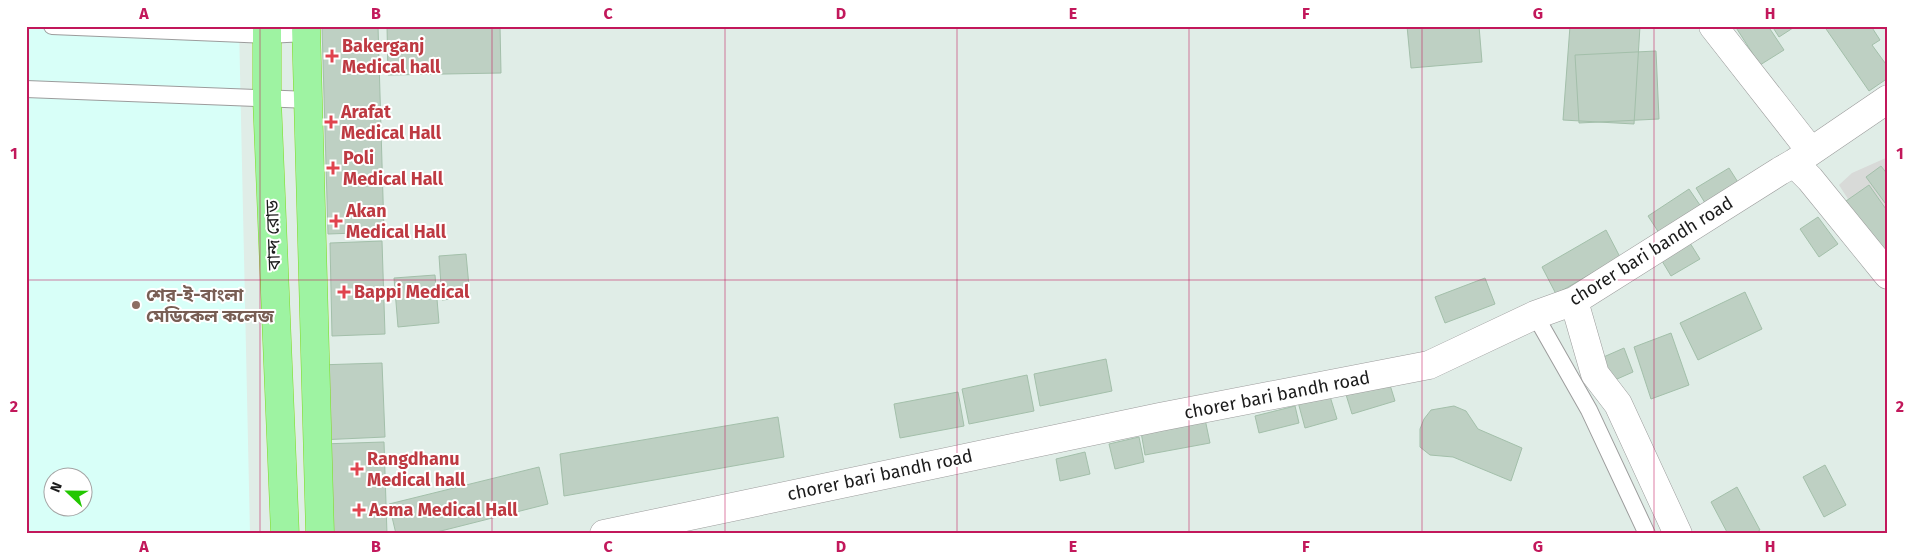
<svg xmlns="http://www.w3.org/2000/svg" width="1914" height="560" font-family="'Fira Sans','Noto Sans Bengali',sans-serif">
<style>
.residential{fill:#d8dad8}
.education{fill:#d8fff8;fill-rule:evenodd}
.building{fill:#bed0c3;stroke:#a3bfaa}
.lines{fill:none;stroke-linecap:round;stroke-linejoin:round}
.service-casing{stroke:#9c9c9c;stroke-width:18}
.minor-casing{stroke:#9c9c9c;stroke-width:29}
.trunk-casing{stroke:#7fda1f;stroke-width:29}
.service{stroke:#fff;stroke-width:16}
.minor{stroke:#fff;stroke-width:28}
.trunk{stroke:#9ef3a2;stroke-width:28}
.grid{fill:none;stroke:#c2185b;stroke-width:1;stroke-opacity:0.55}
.health-dot{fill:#e0444e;stroke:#fff;stroke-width:2}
.education-dot{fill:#8d6e63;stroke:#fff;stroke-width:2}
.labels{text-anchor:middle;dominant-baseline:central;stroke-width:4;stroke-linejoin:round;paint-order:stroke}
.health-label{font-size:18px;font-weight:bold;fill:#be3a42;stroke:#fff;text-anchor:start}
.street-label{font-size:18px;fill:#1b1b1b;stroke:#fff}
.education-label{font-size:18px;font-weight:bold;fill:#785e54;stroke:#fff;text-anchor:start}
.neatline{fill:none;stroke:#c2185b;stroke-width:2}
.grid-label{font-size:16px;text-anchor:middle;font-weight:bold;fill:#c2185b}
</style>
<rect width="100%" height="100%" fill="#e0ede7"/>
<path class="residential" d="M1888 157V261L1839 185 1852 173Z"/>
<path class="education" d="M26 26H239L250 534H26ZM52 478H82V508H52Z"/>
<path class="building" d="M322 26H378L384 232 328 234Z
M387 26H500L501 73 388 75Z
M1407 26H1479L1482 62 1411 68Z
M1570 26H1640L1634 124 1563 120Z
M1735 26H1768L1784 50 1760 65Z
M1772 26H1796L1779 37Z
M1824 26H1871L1880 40 1872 45 1888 67V78L1869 91Z
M1656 51 1659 119 1579 123 1575 55Z
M1881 166 1888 175V207L1866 177Z
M1729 168 1741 187 1708 208 1696 188Z
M1869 185 1888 212V249L1882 253 1846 201Z
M1689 189 1702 208 1661 236 1648 216Z
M1818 217 1838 244 1819 257 1800 229Z
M1606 230 1620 257 1556 294 1542 267Z
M382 241 385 334 332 336 330 243Z
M1690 243 1700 259 1671 276 1662 261Z
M466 254 470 297 442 300 439 256Z
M435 275 439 323 398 327 394 278Z
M1485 278 1495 304 1445 323 1435 297Z
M1745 292 1762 329 1698 360 1680 323Z
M1671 333 1689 385 1651 399 1634 347Z
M1624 348 1633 372 1608 383 1599 359Z
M1106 359 1112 391 1040 406 1034 374Z
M382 363 385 437 319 440 317 365Z
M1386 372 1395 401 1352 414 1343 385Z
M1027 375 1034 411 969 424 962 389Z
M958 392 964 426 900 438 894 404Z
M1329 393 1337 419 1305 428 1298 402Z
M1295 406 1299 423 1259 433 1255 416Z
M1454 406 1466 411 1478 429 1522 448 1511 481 1453 457 1430 455 1420 447V429L1424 419 1431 410Z
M778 417 784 457 564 496 560 454Z
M1205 419 1210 443 1145 455 1141 432Z
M1139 437 1144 462 1115 469 1109 444Z
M384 442 387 534H324L321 444Z
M1085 452 1090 474 1060 481 1056 459Z
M1825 465 1846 505 1824 517 1803 477Z
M539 467 548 504 429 534H396L389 504Z
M1737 487 1760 530 1754 534H1728L1711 502Z"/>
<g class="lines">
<defs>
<path id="service" d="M52 26 267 35 306 33
M26 89 309 100
M1535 315 1589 410 1647 534"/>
<path id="minor" d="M1713 26 1810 150
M1794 163 1810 179 1888 275
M1574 301 1595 374 1618 404 1678 534
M604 534 1160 417 1429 365 1535 315 1574 301 1780 171 1794 163 1888 99"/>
<path id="trunk" d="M267 26V99L285 534
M306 26 320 534"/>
</defs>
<use href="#service" class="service-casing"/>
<use href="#minor" class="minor-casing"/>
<use href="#trunk" class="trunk-casing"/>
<use href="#service" class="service"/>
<use href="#minor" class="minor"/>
<use href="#trunk" class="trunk"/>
</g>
<path class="grid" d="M260 26V534M492 26V534M725 26V534M957 26V534M1189 26V534M1422 26V534M1654 26V534M26 280H1888"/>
<g class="health-dot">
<path d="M329.5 48.5h5v5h5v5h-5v5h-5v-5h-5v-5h5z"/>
<path d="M328.5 114.5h5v5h5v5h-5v5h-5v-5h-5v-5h5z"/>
<path d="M330.5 160.5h5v5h5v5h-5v5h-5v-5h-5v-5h5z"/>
<path d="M333.5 213.5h5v5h5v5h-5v5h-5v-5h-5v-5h5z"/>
<path d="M341.5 284.5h5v5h5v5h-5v5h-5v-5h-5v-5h5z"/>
<path d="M354.5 461.5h5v5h5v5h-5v5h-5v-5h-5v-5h5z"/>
<path d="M356.5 502.5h5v5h5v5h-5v5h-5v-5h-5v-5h5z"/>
</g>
<circle class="education-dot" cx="136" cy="305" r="5"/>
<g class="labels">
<g class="health-label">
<text x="342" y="46">Bakerganj<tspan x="342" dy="21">Medical hall</tspan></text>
<text x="341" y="112">Arafat<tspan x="341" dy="21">Medical Hall</tspan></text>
<text x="343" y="158">Poli<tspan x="343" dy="21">Medical Hall</tspan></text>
<text x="346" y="211">Akan<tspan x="346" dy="21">Medical Hall</tspan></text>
<text x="354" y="292">Bappi Medical</text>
<text x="367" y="459">Rangdhanu<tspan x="367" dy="21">Medical hall</tspan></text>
<text x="369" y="510">Asma Medical Hall</text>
</g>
<g class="street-label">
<text transform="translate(273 235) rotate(-92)">বান্দ রোড</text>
<text transform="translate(1651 251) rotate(-32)">chorer bari bandh road</text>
<text transform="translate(1277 395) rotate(-11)">chorer bari bandh road</text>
<text transform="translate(880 475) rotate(-12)">chorer bari bandh road</text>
</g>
<g class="education-label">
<text x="146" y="295">শের-ই-বাংলা<tspan x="146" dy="21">মেডিকেল কলেজ</tspan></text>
</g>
</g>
<rect width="1914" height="560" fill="none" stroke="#ffffff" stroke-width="55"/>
<g transform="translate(68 492) rotate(292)"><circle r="24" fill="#ffffff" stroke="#a4a4a4"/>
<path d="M0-4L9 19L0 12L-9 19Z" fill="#22c700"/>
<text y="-8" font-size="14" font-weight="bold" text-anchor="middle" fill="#1b1b1b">N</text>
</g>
<rect x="28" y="28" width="1858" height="504" class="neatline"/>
<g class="grid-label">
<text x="144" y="19">A</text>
<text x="376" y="19">B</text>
<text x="608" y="19">C</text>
<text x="841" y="19">D</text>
<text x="1073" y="19">E</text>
<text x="1306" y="19">F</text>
<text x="1538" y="19">G</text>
<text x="1770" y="19">H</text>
<text x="14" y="159">1</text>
<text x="1900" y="159">1</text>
<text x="14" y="412">2</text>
<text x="1900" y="412">2</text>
<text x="144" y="552">A</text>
<text x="376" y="552">B</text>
<text x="608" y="552">C</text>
<text x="841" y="552">D</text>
<text x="1073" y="552">E</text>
<text x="1306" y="552">F</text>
<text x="1538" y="552">G</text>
<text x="1770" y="552">H</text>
</g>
</svg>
